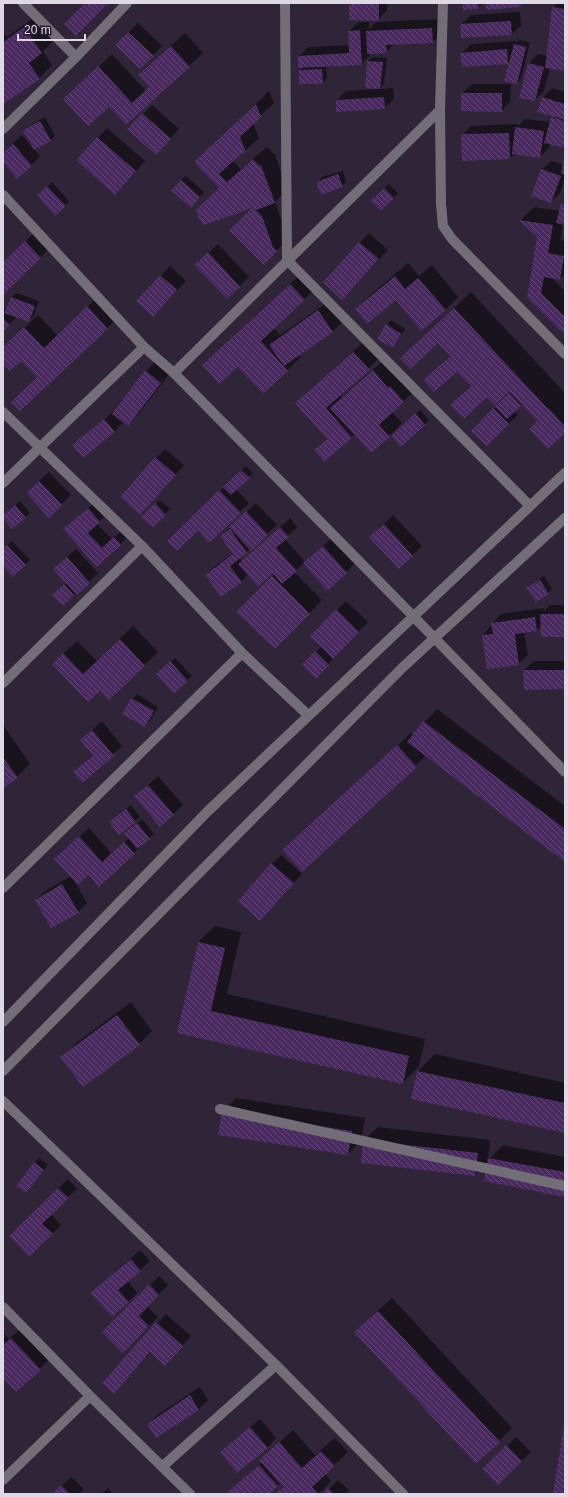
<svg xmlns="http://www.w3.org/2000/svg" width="568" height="1497" font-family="Arial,sans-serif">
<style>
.shadow{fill:#0007;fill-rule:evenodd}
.building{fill:url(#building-back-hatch)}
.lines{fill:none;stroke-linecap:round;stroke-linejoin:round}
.minor{stroke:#736d78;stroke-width:10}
</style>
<defs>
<pattern id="building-back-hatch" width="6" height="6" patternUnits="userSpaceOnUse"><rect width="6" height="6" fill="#49295f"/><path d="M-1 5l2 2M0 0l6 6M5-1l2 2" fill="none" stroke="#634776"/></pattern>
</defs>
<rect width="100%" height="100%" fill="#2f2438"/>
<path class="shadow" d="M350 3H388L387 10 378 20Z
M463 3H483L478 8Z
M557 3H565V69L550 68 544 91 535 100 529 63 538 54 547 56 553 8Z
M520 12 521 25 512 34 461 25 471 15Z
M38 15 55 39 43 51 52 65 39 78 3 103V32L7 37Z
M441 19 442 33 433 42 394 44 386 52 370 53V55L361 64 326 65 327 78 322 83 300 70 303 67 299 56 308 47 350 45 349 31 359 22H369V29L376 22Z
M138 23 162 46 140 68 116 45Z
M185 33 203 53 126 124 109 106 64 99 112 54 146 91 150 87 153 62Z
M519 40 530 42 521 79 517 83 511 59 508 63 462 53 471 44 516 41V43Z
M373 57 387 58 384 84 379 89 393 88 394 99 384 108 337 100 346 91 377 89V88L366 87 368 61Z
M472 84H511L510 102 501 111 462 93Z
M552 88 565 92V147L550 143 549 148 540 157 515 153 510 158 462 135 471 126 518 124V126L525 119 551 122 554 116 539 111 543 97Z
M269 91 274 103 253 123 259 138 245 151 240 153 232 160 241 169 267 147 275 155 287 189 275 202 286 233 290 237 264 263 255 206 220 188 210 148ZM259 164H261L273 197H271Z
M152 105 179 129 165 144 128 129Z
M45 117 55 136 51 140 34 149 40 156 31 166 3 161V152L22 135 33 148 25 130 29 126Z
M107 128 145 161 115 194 77 160Z
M565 158V179L560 193 551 202 542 170 551 161 564 165Z
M343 171 346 182 342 186 317 182 322 177Z
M186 176 204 192 196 202 181 180Z
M52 182 69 201 65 206 38 195Z
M389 184 398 193 381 210 371 201Z
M565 200V224H563L561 240 565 241V274L560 279 554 278V280L565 291V334L528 297 538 237 521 220 534 207 560 211 562 204Z
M34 233 50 248 3 293V263Z
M369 233 388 250 352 289 324 282Z
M218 244 249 277 227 298 205 256Z
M408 263 419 276 432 265 458 297 445 310 396 299 356 309 369 296Z
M170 266 186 281 162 306 137 301Z
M304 271 318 286 274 328 280 335 328 302 342 322 333 331 298 355 301 357 263 393 238 365 216 352Z
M471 292 565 393V426L549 408 547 410 565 429V431L538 421 522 403 514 411 518 415 487 445 473 431 511 392 509 390 452 405 471 385 457 370 424 380 450 355 438 342H418Z
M16 293 39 301 33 317 29 321 30 322 17 317 3 330V311L8 306 12 297Z
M101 294 121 315 20 410 38 377 21 359 3 362V348L38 315 57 335Z
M391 320 405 329 393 347 387 325Z
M367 339 382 356 340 395 342 397 386 358 417 388 392 412 402 423 389 436 355 434 324 461 315 450 327 438 296 403Z
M155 362 170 373 137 416 128 425 124 421 114 432 73 445 114 411 115 412 146 371Z
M420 410 429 420 401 446 392 436Z
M165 449 184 465 149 504 156 458Z
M246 466 253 473 236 489 249 503 240 512 198 530 177 532Z
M49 472 71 495 49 516 36 484Z
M97 500 109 512 97 524 112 539 124 529 130 535 97 565 74 520Z
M160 500 170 509 153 527 143 517Z
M20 501 30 513 13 528 3 516Z
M256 503 277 525 251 549H250L239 557 242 561 290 518 297 527 285 539 305 562 333 537 355 563 346 572 304 563 294 572 322 600 275 648 237 612 275 574 273 572 248 574 241 582 206 575 215 566 234 553 221 536Z
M393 515 422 546 399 568 370 537Z
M12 541 30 560 13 575 3 565V549Z
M76 549 98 573 63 605 58 590 67 583 64 560Z
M544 576 552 589 548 593 528 588Z
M346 601 368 622 316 677 303 665 322 646 311 636Z
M550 605H565V636L541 626 537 630 524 632 528 655 518 664 483 635 501 614 544 608 545 611Z
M133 626 158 652 109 699 100 689 53 664 77 641 97 661Z
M175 658 192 676 187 680 161 670Z
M534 661H565V688L524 670Z
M137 694 158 707 149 722 145 726 132 699Z
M437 709 565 806V861L427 755 302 870 283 850 411 733 413 736 424 722Z
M102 721 122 746 82 781 74 772 93 754 81 740Z
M3 725 30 764 17 777 3 787Z
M158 776 183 805 161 825 136 796Z
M131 805 140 817 135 821 110 822Z
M142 819 154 834 99 885 89 874 74 880 87 903 78 912 36 900 45 891 71 876 65 850 89 828 112 854 129 838 130 829Z
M281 855 302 874 260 920 272 864Z
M215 926 241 932 227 994 425 1039 419 1066 403 1083 178 1032 198 942Z
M131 1002 152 1031 139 1044 83 1085 62 1057 75 1044Z
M435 1054 565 1083V1132L412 1098 418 1071Z
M236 1098 365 1118 361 1141 348 1154 223 1111Z
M378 1127 490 1140 488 1160 503 1145 565 1157V1195L489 1161 475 1175 364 1140Z
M39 1158 48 1165 26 1192 34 1163Z
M68 1179 77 1189 51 1214 61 1225 52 1234 10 1236Z
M140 1250 150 1261 128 1281 137 1293 128 1302 92 1293Z
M159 1276 168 1285 147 1306 158 1317 123 1352 103 1332Z
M392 1298 512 1428 499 1441 369 1319Z
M166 1314 191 1336 174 1355 151 1352 123 1383H103Z
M25 1325 53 1356 16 1391 3 1376V1333L9 1339Z
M200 1387 208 1400 199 1409 156 1437 148 1424 157 1415Z
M260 1419 276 1438 267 1448 221 1452Z
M565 1426V1494H554Z
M293 1430 315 1455 335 1438 348 1452 325 1474 331 1481 319 1494H275L283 1486 280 1483 268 1494H259L255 1490 251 1494H226L262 1462 260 1460Z
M516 1437 531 1452 498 1483 484 1469Z
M71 1477 84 1489 79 1494H54Z
M338 1480 349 1490 345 1494H324Z
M108 1488 113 1494H101Z"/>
<path class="building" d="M85 3H108L76 36 64 24Z
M349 3H379V21L349 20Z
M462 3H478L479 9 463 10Z
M486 3H520L521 7 486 10Z
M552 7 565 9V71L545 68Z
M511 21 512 35 461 38 460 24Z
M24 27 42 53 29 63 40 79 3 104V42Z
M432 28 433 43 386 45 387 53 367 54 366 31Z
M360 30 362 65 298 68V56L349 53 348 31Z
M128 32 154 56 140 69 115 45Z
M514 44 526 47 517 84 504 81Z
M171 46 190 67 126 125 109 107 88 126 63 99 98 66 132 103 149 87 138 75Z
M507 49 508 64 462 67 460 53Z
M367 61 383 62 380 89 365 88Z
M528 63 544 67 535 101 519 98Z
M322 69 323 84H299V70Z
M461 93H502V112L461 111Z
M384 97 385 109 336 112V100Z
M542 97 565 104V120L537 112Z
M256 104 261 117 240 137 246 152 241 154 219 174 227 182 253 159 262 169 275 203 256 210 262 216 273 247 277 251 264 265 229 230 252 208 204 225 199 219 196 210 219 188 197 166 195 161Z
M142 113 171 139 156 155 127 129Z
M551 117 565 121V148L544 143Z
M40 121 51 141 34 150 23 130Z
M515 127 544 131 540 158 512 154Z
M509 133 510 159 462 161 461 134Z
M97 137 136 171 115 195 76 160Z
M13 144 32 166 17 179 3 162V152Z
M564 157H565V174H561Z
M541 169 561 176 551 203 531 196Z
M338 174 343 187 321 195 316 182Z
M181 180 200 197 191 208 171 190Z
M47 186 66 206 55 216 37 195Z
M384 188 394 198 381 211 370 201Z
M561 203 565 204V225L556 223Z
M519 220 553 225 548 253 564 256 560 280 544 277 541 293 565 317V335L527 298 537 237Z
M25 241 41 258 3 295V262Z
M359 242 379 259 342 300 323 282Z
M208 252 240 287 227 299 194 265Z
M160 275 177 290 153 317 136 301Z
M395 276 405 289 418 278 446 310 421 331 396 300 367 324 355 309Z
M290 284 305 300 261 341 288 371 263 394 238 367 219 384 202 365Z
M11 297 35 306 29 322 4 313Z
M87 306 108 329 20 411 11 402 37 377 21 361 10 371 3 363V347L24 327 44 348Z
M454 308 565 427V433L548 449 529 429 537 421 509 391 495 405 487 397 464 419 450 405 471 386 457 372 434 392 423 380 450 356 438 343 411 369 400 358Z
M318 310 333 332 284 366 269 345Z
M3 318 10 325 3 331Z
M386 324 401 334 393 348 377 339Z
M353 352 370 370 326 408 352 438 324 462 314 450 327 439 295 403Z
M145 370 161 383 128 426 112 414Z
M373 370 388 388 390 386 404 402 379 425 390 437 371 453 330 408Z
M509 393 521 406 507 419 495 406Z
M493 408 509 424 487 446 471 431Z
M415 413 425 425 401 447 391 436Z
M104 419 115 432 83 458 72 445Z
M155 457 176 475 140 515 120 497Z
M241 470 250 478 231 495 223 487Z
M39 481 62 505 49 518 26 493Z
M219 490 241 513 209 543 198 531 177 551 167 541Z
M155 503 166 515 153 528 141 517Z
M15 505 26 518 12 529 3 518V515Z
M88 508 100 522 88 533 102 548 114 537 121 545 97 567 63 529Z
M246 511 268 535 251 551 229 527Z
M384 524 413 556 399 569 369 537Z
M280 527 289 537 276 548 297 571 282 584 273 573 258 587 238 564Z
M230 529 247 553 230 566 242 582 221 597 205 575 233 554 220 536Z
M7 545 26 565 13 577 3 566V548Z
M323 546 347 573 327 591 303 563Z
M67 557 90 583 77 595 53 569Z
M272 576 310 614 275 649 236 612Z
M540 580 549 594 536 602 526 588Z
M64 584 74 595 63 606 52 595Z
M336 609 359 632 333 659 310 636Z
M540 614H565V637H541Z
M535 617 537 631 515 634 519 665 487 669 482 635 493 634 491 623Z
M120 639 145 666 109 700 100 691 88 702 52 664 63 653 83 674Z
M315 651 329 665 316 679 302 665Z
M170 661 188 681 174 694 156 674Z
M523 670H565V689L524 690Z
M131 698 154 711 145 727 122 714Z
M423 721 565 829V862L407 742Z
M92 730 114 756 82 783 73 772 93 755 80 740Z
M397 745 417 767 302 872 282 850Z
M3 757 18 778 3 788Z
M148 785 174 815 160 827 134 796Z
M126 809 136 822 119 835 109 822Z
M137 823 150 839 137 849 124 833Z
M79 836 102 862 124 842 135 854 99 887 89 875 78 885 54 859Z
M271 863 294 883 260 921 238 901Z
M62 884 79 913 51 928 35 900Z
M198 942 225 948 211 1011 409 1056 403 1084 177 1033Z
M117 1015 140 1045 83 1087 60 1057Z
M417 1071 565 1103V1133L411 1099Z
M222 1111 352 1131 348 1155 218 1135Z
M363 1140 478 1153 475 1176 361 1163Z
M488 1158 565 1172V1197L484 1181Z
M34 1162 44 1170 26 1193 16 1186Z
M58 1188 69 1198 42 1224 53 1234 29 1257 9 1236Z
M131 1259 141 1271 118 1290 129 1302 112 1317 90 1293Z
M149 1284 159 1295 139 1316 149 1326 123 1353 102 1332Z
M378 1311 500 1442 476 1464 354 1332Z
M156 1322 183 1346 165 1366 150 1352 114 1394 102 1383Z
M11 1338 41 1370 16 1392 3 1378V1345Z
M190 1395 199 1410 156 1438 147 1424Z
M564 1425 565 1494H553Z
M250 1427 268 1448 237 1473 220 1452Z
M279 1442 302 1468 321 1451 335 1466 312 1487 318 1494H274L283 1487 259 1460Z
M506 1445 522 1461 498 1485 482 1469Z
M259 1465 278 1486 270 1494H258L255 1491 252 1494H225Z
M61 1485 70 1494H52Z
M328 1488 334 1494H323Z"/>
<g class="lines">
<path class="minor" d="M23 3 76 57
M285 3 287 260 530 506
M443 3 440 110 441 204 443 226 452 239 565 354
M3 129 76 57 127 3
M3 195 144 347 174 373 413 616 565 772
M174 373 440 110
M3 412 142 546 242 653 308 715
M3 483 144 347
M3 683 142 546
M3 888 242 653
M3 1022 208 811 565 473
M3 1071 402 668 565 518
M3 1101 276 1365 403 1494
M220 1109 565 1186
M3 1307 90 1396 190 1494
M163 1466 276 1365
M3 1480 90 1396"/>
</g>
<rect width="568" height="1497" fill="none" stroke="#dfd8e5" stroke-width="8"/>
<path d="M18 34v6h67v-6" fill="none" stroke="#dfd8e5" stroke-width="2"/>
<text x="24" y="34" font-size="12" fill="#dfd8e5" stroke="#251a2e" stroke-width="3" paint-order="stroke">20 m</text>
</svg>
